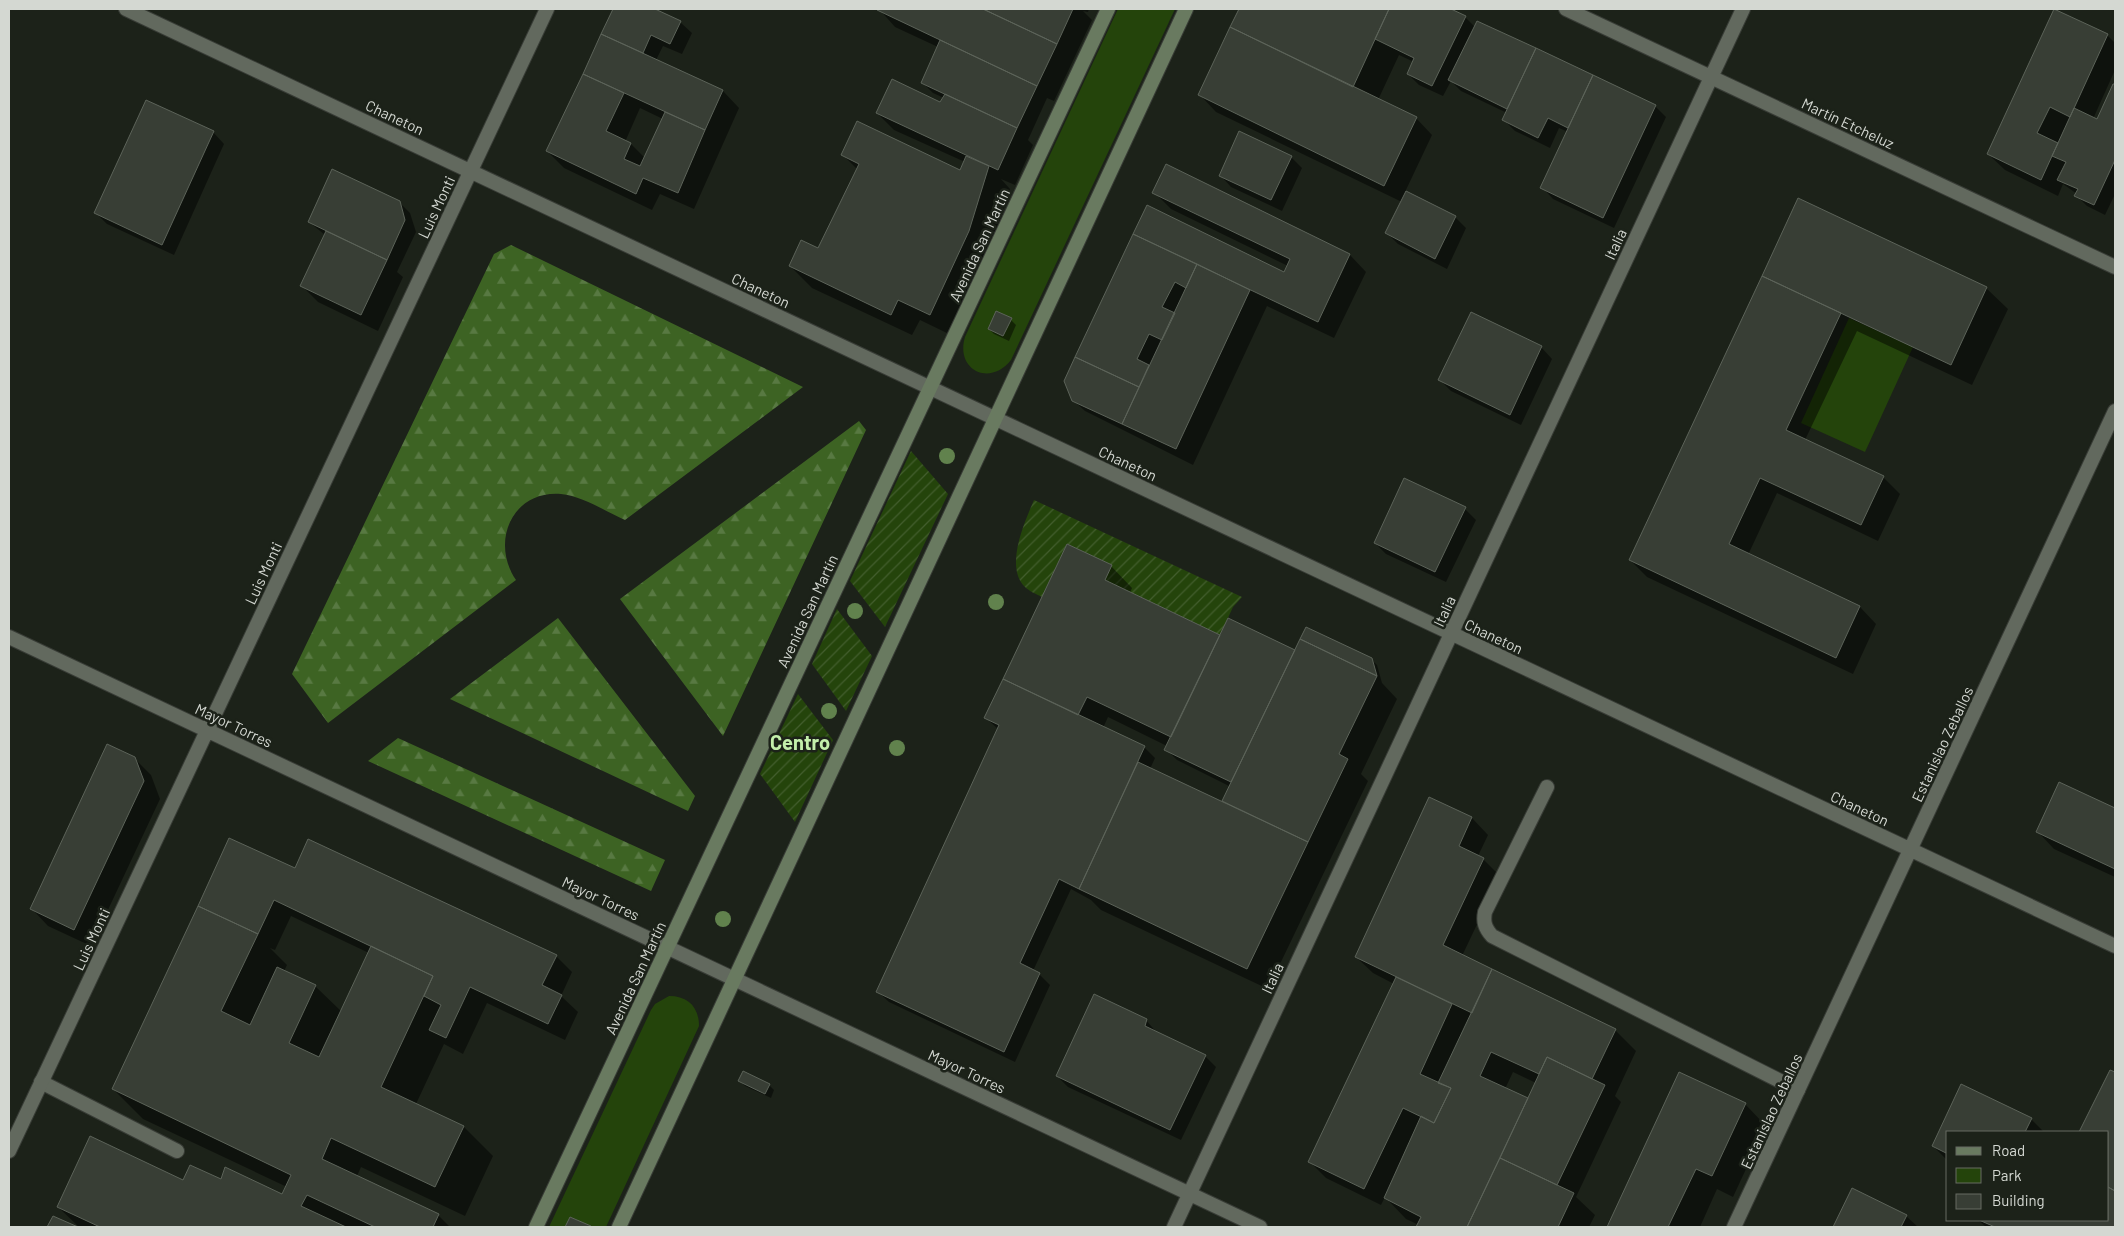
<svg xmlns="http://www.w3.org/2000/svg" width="2124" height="1236" font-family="Barlow,sans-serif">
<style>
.green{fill:#24440b}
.forest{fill:url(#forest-firs)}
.garden{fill:url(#garden-furrows)}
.shadow{fill:#0007;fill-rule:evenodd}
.building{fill:#383e35;stroke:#5c6359}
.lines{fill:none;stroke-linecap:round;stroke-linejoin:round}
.service-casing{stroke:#383c36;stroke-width:16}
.minor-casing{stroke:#383c36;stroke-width:16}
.secondary-casing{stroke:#383c36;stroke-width:16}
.service{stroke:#62695e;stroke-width:14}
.minor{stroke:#62695e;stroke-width:14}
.secondary{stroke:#697a60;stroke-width:14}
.tree{fill:#61824d}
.labels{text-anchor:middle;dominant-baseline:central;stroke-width:5;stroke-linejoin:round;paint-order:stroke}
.street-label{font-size:15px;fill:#d4d8d2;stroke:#1c2219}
.district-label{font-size:20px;font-weight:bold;fill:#c3efab;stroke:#1c2219}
</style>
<defs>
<pattern id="forest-firs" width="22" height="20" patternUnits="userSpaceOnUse" patternTransform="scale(1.25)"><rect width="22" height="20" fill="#3d6323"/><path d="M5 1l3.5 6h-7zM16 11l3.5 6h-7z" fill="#587942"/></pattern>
<pattern id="garden-furrows" width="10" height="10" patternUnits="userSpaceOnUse" patternTransform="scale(1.25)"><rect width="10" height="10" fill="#24440b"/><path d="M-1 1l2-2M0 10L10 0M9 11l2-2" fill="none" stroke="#435e2e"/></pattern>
</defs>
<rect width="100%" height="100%" fill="#1c2219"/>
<path class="green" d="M1118 9H1175L1011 360C990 387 955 370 965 337Z
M1849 318 1913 347 1865 452 1801 423Z
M669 996C688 996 699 1007 699 1026L606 1227H549L651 1010 655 1004Z"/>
<path class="forest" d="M511 245 803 387 625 520C605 511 582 496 561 494 512 490 490 542 516 580L328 723 292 674 494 254Z
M859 421 866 430 723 736 620 599Z
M558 618 695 796 688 811 450 699Z
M398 738 665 860 651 891 368 761Z"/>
<path class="garden" d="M911 451 948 494 885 627 850 581Z
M1034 500 1242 597 1233 607 1220 635 1105 580 1111 565 1067 544 1042 597C1036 594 1029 591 1025 587 1004 567 1025 521 1034 500Z
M837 609 872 656 846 711 812 664Z
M798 694 833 740 795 822 760 774Z"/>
<path class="shadow" d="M614 9H652L680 22 692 33 682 54 663 46 656 60 723 91 739 108 694 209 660 194 652 210 564 168 547 151ZM640 108 663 119 645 158 631 144 625 142Z
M879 9H1089L1088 12 1083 11 1092 20 1054 101 1047 98 1028 140 1033 145 1015 185 1001 179 1010 189 990 253 951 335 920 320 912 335 812 288 790 266 819 250 858 170 843 155 960 172 965 162 894 130 877 113 941 104 944 98 933 93 922 82 938 47 895 27Z
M1240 9H1448L1465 17 1475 27 1477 23 1655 106 1666 117 1614 228 1553 199 1542 187 1568 132 1559 128 1550 148 1515 131 1503 119 1507 113 1461 91 1451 81 1443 96 1419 85 1408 74 1414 62 1399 55 1378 100 1416 118 1432 135 1405 192 1455 217 1466 228 1447 269 1398 244 1387 233 1402 202 1216 112 1200 95Z
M2107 35 2115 43V70L2093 119 2097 121 2115 86V194L2105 215 2087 206 2076 195 2077 194 2063 184 2058 196 2005 170 1988 154Z
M147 102 213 132 224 144 174 255 107 224 96 213Z
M1291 157 1302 168 1282 211 1231 187 1220 175Z
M1166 166 1350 255 1366 272 1334 338 1267 306 1193 465 1085 411 1073 400 1147 207 1285 274 1288 266 1171 209 1154 192Z
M1799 200 1986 288 2008 309 1972 385 1857 331 1805 440 1883 477 1900 494 1878 541 1777 493 1748 555 1860 607 1876 624 1853 674 1647 577 1630 560Z
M399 202 410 213 416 232 397 272 403 277 378 331 318 302 302 286 325 235 309 222Z
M1011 320 1016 325 1009 341 994 334 989 329Z
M1541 347 1552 359 1521 425 1451 391 1440 380Z
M1465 509 1476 520 1446 582 1386 554 1375 543Z
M1111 566 1132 588 1130 593 1220 636 1294 651 1371 659 1377 665 1382 683 1397 699 1361 774 1368 781 1268 989 1101 910 1091 900 1071 889 1033 971 1039 974 1050 985 1015 1062 889 1002 877 991 999 730 986 718ZM1108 717 1167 746 1166 749 1177 760 1231 787 1223 803 1150 769 1155 758 1144 747 1103 728Z
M134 758 151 775 160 799 91 946 48 926 32 909Z
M2059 784 2115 809V877L2054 849 2038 832Z
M1430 798 1472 818 1488 835 1478 856 1483 859 1500 876 1462 956 1615 1030 1636 1051 1615 1096 1621 1102 1576 1197 1595 1215 1589 1227H1418L1419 1225 1406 1219 1385 1197 1381 1205 1326 1178 1310 1162 1394 984 1373 973 1356 957ZM1548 1051 1551 1052 1545 1064 1543 1063ZM1513 1072 1536 1083 1529 1100 1505 1089Z
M296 870 556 956 572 972 561 996 578 1012 565 1040 487 1003 463 1054 444 1044 416 1104 464 1127 493 1156 465 1216 361 1167 357 1176 438 1215 450 1227H79L58 1207 184 1181H221L283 1196 287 1187 143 1119 113 1089ZM291 916 369 953 342 1012 315 986 284 971 287 965 270 948 275 950Z
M1146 1020 1157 1033 1205 1056 1216 1067 1181 1140 1068 1087 1057 1076Z
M2110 1071 2115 1074V1227H1986L1978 1220H2108V1132H2080Z
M1680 1074 1745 1104 1766 1126 1733 1197 1717 1189 1700 1227H1609Z
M740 1081 769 1085 774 1090 771 1098 745 1086Z
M1962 1086 2031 1119 2044 1132H1948V1161L1933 1146Z
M1852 1189 1906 1216 1918 1227H1834Z"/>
<path class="building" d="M613 9H655L681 21 670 44 651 35 643 53 601 34Z
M877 9H983L1057 44 1037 86 877 10Z
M983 9H1073L1057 44Z
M1239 9H1389L1353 87 1230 27Z
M1389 9H1451L1466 16 1432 86 1407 74 1414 58 1375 39Z
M2054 9 2108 34 2070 117 2050 107 2037 133 2058 143 2041 180 1987 154Z
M1477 21 1536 48 1507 109 1448 80Z
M1230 27 1417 117 1384 186 1198 95Z
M601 34 723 90 705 130 583 74Z
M940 40 1037 86 1017 128 921 83Z
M1536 48 1593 75 1568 128 1548 118 1538 138 1502 120Z
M583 74 624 93 606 131 631 143 624 159 640 166 665 112 705 130 678 193 643 178 636 194 546 151Z
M1593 75 1656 105 1603 218 1540 188Z
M892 79 940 102 945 94 1017 128 998 170 876 113Z
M2113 84H2115V160L2094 205 2074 196 2078 189 2057 180 2066 162 2052 156 2074 108 2097 119Z
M146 100 214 131 162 245 94 213Z
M857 121 960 170 966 156 989 166 969 231 930 315 898 300 891 315 789 266 801 240 818 248 859 164 841 155Z
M1239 131 1292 156 1271 200 1219 176Z
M1166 164 1350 254 1318 322 1133 234 1147 205 1284 272 1290 259 1152 193Z
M332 169 400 201 405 220 387 260 308 222Z
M1406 191 1456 216 1435 259 1385 233Z
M1798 198 1987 287 1951 365 1762 276Z
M326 231 387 260 361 315 300 286Z
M1133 234 1197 264 1186 288 1175 282 1162 307 1175 313 1162 340 1149 334 1137 359 1149 365 1139 387 1075 357Z
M1197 264 1250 290 1176 449 1122 424Z
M1762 276 1841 313 1786 430 1884 476 1861 525 1760 478 1729 544 1860 606 1836 658 1629 560Z
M996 311 1012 318 1003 336 988 329Z
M1471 312 1542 346 1510 415 1438 380Z
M1075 357 1139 387 1122 424 1072 401 1064 381Z
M1404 478 1466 507 1435 572 1374 543Z
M1067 544 1112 565 1105 580 1220 635 1171 737 1087 697 1078 715 1003 679Z
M1228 618 1295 650 1231 782 1164 750Z
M1306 627 1372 658 1377 676 1300 639Z
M1300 639 1377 676 1339 754 1348 759 1308 842 1222 801Z
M1003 679 1145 746 1079 889 1059 879 1020 963 1040 973 1004 1052 876 992 999 725 984 718Z
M107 744 135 757 144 781 74 930 30 909Z
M1138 762 1308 842 1247 969 1079 889Z
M2059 782 2115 808V869L2036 832Z
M1429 797 1472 817 1459 846 1484 858 1443 945 1492 969 1472 1013 1355 957Z
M229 838 295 868 308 839 557 955 542 985 562 995 548 1024 470 987 446 1038 429 1030 441 1005 424 996 433 976 274 900 258 934 198 906Z
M198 906 258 934 221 1011 250 1025 277 967 316 985 289 1043 319 1057 371 946 433 976 381 1087 464 1126 435 1187 331 1138 322 1159 439 1214 433 1227H375L307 1195 301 1206 346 1227H100L57 1207 90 1136 183 1180 190 1165 221 1179 225 1167 282 1194 291 1175 112 1089Z
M1492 969 1616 1029 1592 1079 1547 1057 1539 1074 1491 1052 1480 1076 1528 1098 1467 1227H1416L1421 1217 1384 1198 1421 1116 1434 1123 1451 1088 1438 1083Z
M1396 977 1452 1004 1420 1074 1451 1088 1434 1123 1403 1108 1364 1189 1308 1162Z
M1094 994 1147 1019 1145 1026 1206 1055 1170 1130 1056 1076Z
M1547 1057 1605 1085 1557 1185 1500 1158Z
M2110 1070 2115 1072V1191L2108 1187V1132H2079Z
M743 1071 770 1084 765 1094 738 1081Z
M1679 1072 1746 1103 1712 1176 1696 1169 1668 1227H1607Z
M1961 1084 2032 1118 2025 1132H1948V1154L1932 1146Z
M1500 1158 1574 1193 1558 1227H1467Z
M2108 1187 2115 1191V1227H1995L1979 1220H2108Z
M1852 1188 1907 1215 1901 1227H1833Z
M53 1216 78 1227H47Z
M570 1217 591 1226 590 1227H565Z"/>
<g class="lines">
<defs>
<path id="service" d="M1547 787 1485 912C1483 922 1485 928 1492 936L1798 1090
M41 1082 177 1151"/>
<path id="minor" d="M126 9 2115 946
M1566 9 2115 267
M9 637 1260 1227
M9 1151 547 9
M1174 1227 1743 9
M1734 1227 2115 411"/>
<path id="secondary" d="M536 1227 1108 9
M619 1227 1186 9"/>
</defs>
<use href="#service" class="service-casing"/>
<use href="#minor" class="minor-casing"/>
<use href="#secondary" class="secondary-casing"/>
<use href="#service" class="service"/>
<use href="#minor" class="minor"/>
<use href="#secondary" class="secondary"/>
</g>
<g class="tree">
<circle cx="947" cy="456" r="8"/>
<circle cx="996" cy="602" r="8"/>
<circle cx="855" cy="611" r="8"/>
<circle cx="829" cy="711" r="8"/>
<circle cx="897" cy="748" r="8"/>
<circle cx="723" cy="919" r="8"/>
</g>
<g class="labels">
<g class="street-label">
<text transform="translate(395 117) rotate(25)">Chaneton</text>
<text transform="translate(1848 123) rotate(25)">Martín Etcheluz</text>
<text transform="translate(436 207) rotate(-65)">Luis Monti</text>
<text transform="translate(1615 244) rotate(-65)">Italia</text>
<text transform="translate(979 245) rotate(-65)">Avenida San Martín</text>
<text transform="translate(761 290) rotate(25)">Chaneton</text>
<text transform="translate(1128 463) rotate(25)">Chaneton</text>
<text transform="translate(263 573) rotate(-65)">Luis Monti</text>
<text transform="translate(807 611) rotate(-65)">Avenida San Martín</text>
<text transform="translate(1444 611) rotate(-65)">Italia</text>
<text transform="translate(1494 636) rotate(25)">Chaneton</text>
<text transform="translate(234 725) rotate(25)">Mayor Torres</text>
<text transform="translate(1942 744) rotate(-65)">Estanislao Zeballos</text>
<text transform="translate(1860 808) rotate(25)">Chaneton</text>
<text transform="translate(601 898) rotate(25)">Mayor Torres</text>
<text transform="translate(91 939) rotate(-65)">Luis Monti</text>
<text transform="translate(635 978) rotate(-65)">Avenida San Martín</text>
<text transform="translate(1272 978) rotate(-65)">Italia</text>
<text transform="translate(967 1071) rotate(25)">Mayor Torres</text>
<text transform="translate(1771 1111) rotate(-65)">Estanislao Zeballos</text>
</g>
<g class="district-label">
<text x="800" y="742">Centro</text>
</g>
</g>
<rect width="2124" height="1236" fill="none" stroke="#d4d8d2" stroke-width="20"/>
<rect x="1946" y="1131" width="162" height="90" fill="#1c2219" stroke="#666b63"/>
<rect x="1956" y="1147" width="25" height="8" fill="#697a60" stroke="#666b63"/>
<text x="1992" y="1156" font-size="15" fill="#d4d8d2">Road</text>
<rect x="1956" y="1168" width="25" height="15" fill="#24440b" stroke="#666b63"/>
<text x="1992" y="1181" font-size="15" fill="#d4d8d2">Park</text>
<rect x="1956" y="1194" width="25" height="15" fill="#383e35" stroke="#666b63"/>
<text x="1992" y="1206" font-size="15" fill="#d4d8d2">Building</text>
</svg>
